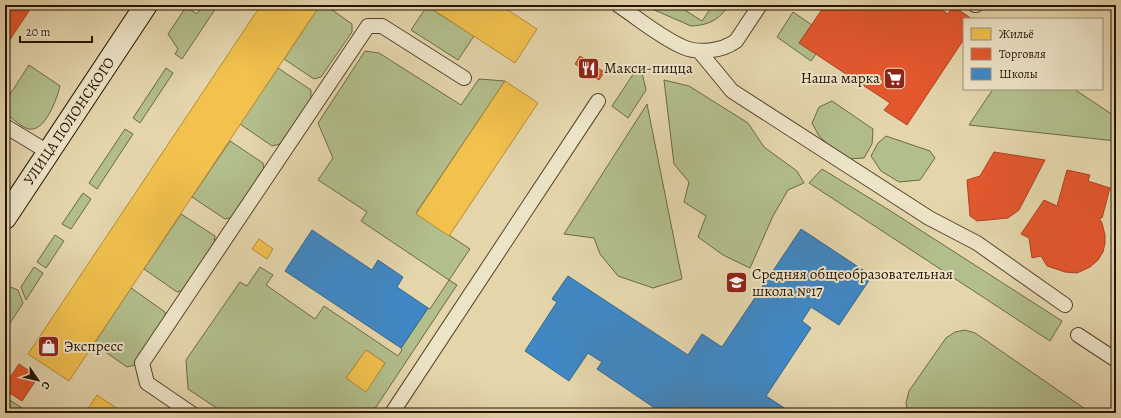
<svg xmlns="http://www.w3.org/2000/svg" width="1121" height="418" font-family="Alegreya,serif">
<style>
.green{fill:#b2be8b;stroke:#6c6848;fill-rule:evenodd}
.homes{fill:#f2c14e;stroke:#b48d38}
.shops{fill:#e4572e;stroke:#ab4321}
.schools{fill:#3f88c5;stroke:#37658b}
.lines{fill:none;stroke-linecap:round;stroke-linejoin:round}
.lane-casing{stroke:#55442e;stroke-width:16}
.secondary-casing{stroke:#251304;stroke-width:24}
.lane{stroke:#ede4c8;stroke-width:14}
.secondary{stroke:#ede4c8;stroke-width:22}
.labels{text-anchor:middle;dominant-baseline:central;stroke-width:4;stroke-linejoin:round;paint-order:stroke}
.poi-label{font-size:15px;fill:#251304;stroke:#ede4c8;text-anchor:start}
.street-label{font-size:15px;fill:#251304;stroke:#ede4c8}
</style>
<rect width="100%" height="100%" fill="#e4d5ab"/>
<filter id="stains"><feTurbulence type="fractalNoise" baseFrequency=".005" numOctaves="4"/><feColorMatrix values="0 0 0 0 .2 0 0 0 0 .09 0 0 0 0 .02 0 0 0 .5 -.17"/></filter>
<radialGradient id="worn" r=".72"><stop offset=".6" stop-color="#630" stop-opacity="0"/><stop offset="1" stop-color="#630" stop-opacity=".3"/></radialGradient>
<path class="green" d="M203 5H218L182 59 175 54 178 49 168 34 186 7 197 14Z
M320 5H325L352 24V32L321 77 314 79 284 59Z
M643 5H677L702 21 713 5H729C719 20 709 25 691 26Z
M427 6 474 36 458 60 411 30Z
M793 12 812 25 800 43 816 54 811 61 777 37Z
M365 51 379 53 461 105 479 79 505 81 416 213 470 249 449 280 457 285 372 413H224L188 389 186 360 240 282 247 286 260 267 273 275 266 285 315 319 324 306 398 356 402 350 401 348 428 308 430 309 449 280 361 221 367 212 318 180 333 158 318 123ZM366 350 385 363 366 391 346 378Z
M640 64 646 90 628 118 612 106Z
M29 65 60 86C57 99 45 132 29 129 22 128 11 117 5 113V102Z
M166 68 173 73 140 123 133 118Z
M278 68 311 90V99L280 144 272 146 240 124Z
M664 80 689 86 748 123 764 147 797 171 804 183 788 190 773 216 750 268 723 255 698 237 706 216 684 202 689 182 674 164Z
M993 89H1074L1116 117V141L969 125Z
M832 101 873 129 872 144 864 158 848 159 834 150 819 136 812 123 819 107Z
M647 104 682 279 653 288 618 276 600 254 594 238 564 234Z
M125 129 133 134 97 189 89 183Z
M886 136 930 151 935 158 920 180 899 182 881 171 871 156 878 143Z
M230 141 263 163 264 172 233 217 225 219 192 197Z
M822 169 889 210 1062 321 1050 341 809 183Z
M83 193 91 199 71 229 62 224Z
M181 214 215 236 214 244 184 290 177 292 144 269Z
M55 235 64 241 46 268 37 262Z
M34 267 43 273 26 300 21 287Z
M5 285 18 290 23 303 5 331Z
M131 288 165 312V320L135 365 127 367 94 344Z
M965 330 975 333 1091 413H908L906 403 909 391 946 338 955 332Z
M5 397 28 412 5 413Z"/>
<path class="homes" d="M261 5H320L69 381 28 354Z
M426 5H500L537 29 515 63Z
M505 81 538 103 449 236 416 214Z
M259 239 273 249 267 259 252 249Z
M366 350 385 363 366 392 346 378Z
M97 395 124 413H85Z"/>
<path class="shops" d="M5 5H33L5 47Z
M825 5H935L948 14 953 6 972 19H964V39L907 125 884 110 890 103 799 43Z
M580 56 604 72 599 80 575 64Z
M994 152 1045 160 1019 210 1008 218 977 221 970 216 967 180 980 176Z
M1067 170 1090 175 1088 181 1110 188 1102 218H1099L1102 223 1105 235V243L1103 252 1098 260 1090 267 1077 273 1065 272 1047 266 1041 256 1032 258 1029 238 1021 234 1044 200 1057 206Z
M19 364 38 377 22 401 5 390V385Z"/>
<path class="schools" d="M801 229 872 276 839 325 811 307 802 321 811 328 766 396 792 413H662L597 369 602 362 588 353 569 381 525 351 557 302 552 299 568 276 688 355 702 334 722 347Z
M312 230 372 270 378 260 403 277 397 287 428 308 401 348 285 271Z"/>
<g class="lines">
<defs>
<path id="lane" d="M618 5C639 19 660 37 683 47 699 54 722 51 736 41L760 5
M975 5H976
M699 51 732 91 929 218 977 243 1065 305
M5 126 48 152
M1078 335 1116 360
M191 413 147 383 142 363 368 26H382L464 78
M392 413 598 101"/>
<path id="secondary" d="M5 218 146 5"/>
</defs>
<use href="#lane" class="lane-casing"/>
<use href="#secondary" class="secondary-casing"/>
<use href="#lane" class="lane"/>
<use href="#secondary" class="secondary"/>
</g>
<defs>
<symbol id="restaurant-square" viewBox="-11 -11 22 22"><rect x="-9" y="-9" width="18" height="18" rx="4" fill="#8f2418" stroke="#ede4c8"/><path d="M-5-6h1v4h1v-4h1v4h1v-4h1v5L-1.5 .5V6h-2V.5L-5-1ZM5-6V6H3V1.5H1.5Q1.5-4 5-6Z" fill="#fff"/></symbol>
<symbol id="supermarket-square" viewBox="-11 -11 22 22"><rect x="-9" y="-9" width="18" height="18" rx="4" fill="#8f2418" stroke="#ede4c8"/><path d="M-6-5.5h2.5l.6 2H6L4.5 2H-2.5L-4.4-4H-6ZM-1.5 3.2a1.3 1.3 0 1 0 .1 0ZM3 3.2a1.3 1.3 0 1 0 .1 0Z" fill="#fff"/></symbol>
<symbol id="school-square" viewBox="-11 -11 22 22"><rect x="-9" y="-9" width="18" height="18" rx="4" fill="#8f2418" stroke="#ede4c8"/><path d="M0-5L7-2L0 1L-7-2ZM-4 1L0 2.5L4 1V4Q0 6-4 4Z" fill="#fff"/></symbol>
<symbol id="shop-square" viewBox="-11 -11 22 22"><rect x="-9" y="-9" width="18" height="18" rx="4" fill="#8f2418" stroke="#ede4c8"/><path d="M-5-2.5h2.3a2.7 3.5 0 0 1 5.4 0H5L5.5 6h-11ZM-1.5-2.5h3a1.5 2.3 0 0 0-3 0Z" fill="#fff"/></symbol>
</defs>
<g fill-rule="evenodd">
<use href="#restaurant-square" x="576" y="56" width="25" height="25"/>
<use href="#supermarket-square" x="882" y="66" width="25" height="25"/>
<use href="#school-square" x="724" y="270" width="25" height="25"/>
<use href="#shop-square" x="36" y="334" width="25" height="25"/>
</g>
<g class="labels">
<g class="poi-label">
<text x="604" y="68">Макси-пицца</text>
<text x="880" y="78" text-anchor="end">Наша марка</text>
<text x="752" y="274">Средняя общеобразовательная<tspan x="752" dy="17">школа №17</tspan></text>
<text x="64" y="346">Экспресс</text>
</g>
<g class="street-label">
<text transform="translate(69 121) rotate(-56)">УЛИЦА ПОЛОНСКОГО</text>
</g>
</g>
<rect width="1121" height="418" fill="none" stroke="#e4d5ab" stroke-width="20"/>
<rect x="6" y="6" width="1109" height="406" fill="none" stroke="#251304" stroke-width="2"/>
<rect x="10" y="10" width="1101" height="398" fill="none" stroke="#251304"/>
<rect x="963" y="18" width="140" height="72" fill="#ede4c8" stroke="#9d907a"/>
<rect x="971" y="28" width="20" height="12" fill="#f2c14e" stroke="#9d907a"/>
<text x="999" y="38" font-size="12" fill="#251304">Жильё</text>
<rect x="971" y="48" width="20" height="12" fill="#e4572e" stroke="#9d907a"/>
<text x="999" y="58" font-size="12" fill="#251304">Торговля</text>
<rect x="971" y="68" width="20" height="12" fill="#3f88c5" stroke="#9d907a"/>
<text x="999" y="78" font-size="12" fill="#251304">Школы</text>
<g transform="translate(38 380) rotate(124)" stroke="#ede4c8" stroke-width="3" paint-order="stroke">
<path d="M0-3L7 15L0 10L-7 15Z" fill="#251304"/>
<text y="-6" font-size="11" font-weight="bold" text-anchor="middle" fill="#251304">С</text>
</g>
<path d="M20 36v6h72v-6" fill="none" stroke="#251304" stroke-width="2"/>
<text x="26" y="36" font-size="12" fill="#251304" stroke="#ede4c8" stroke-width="3" paint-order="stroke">20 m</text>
<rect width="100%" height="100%" filter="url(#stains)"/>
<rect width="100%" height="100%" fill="url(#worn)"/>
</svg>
